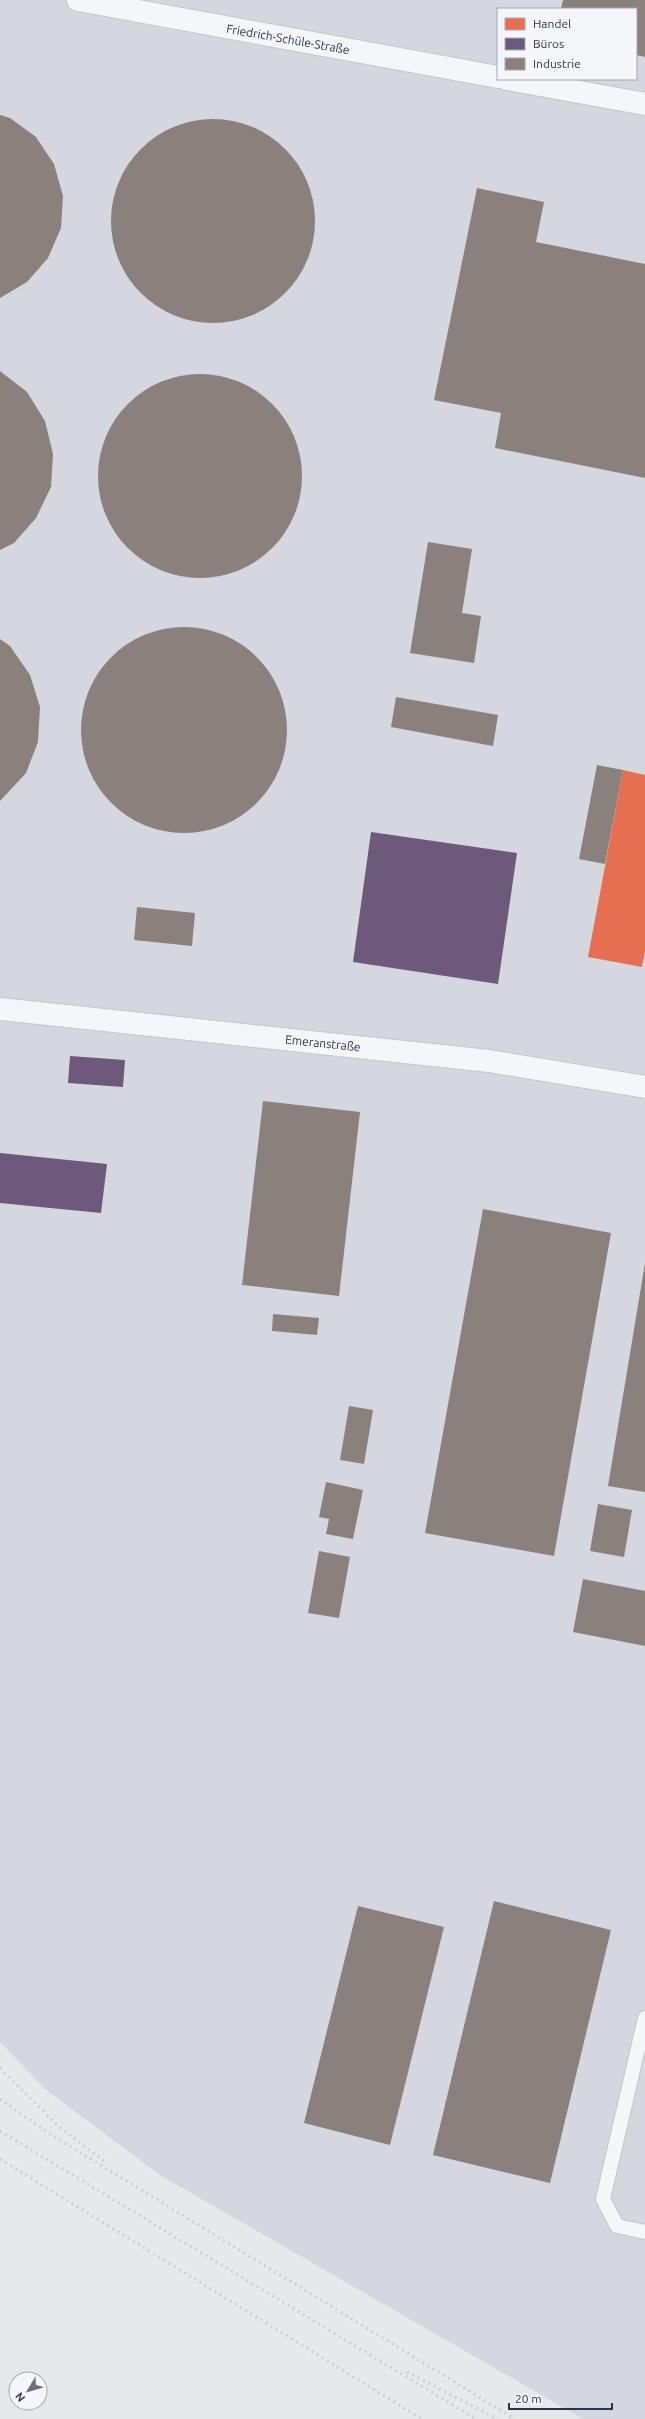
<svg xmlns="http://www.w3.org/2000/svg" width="645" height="2419" font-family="Ubuntu,sans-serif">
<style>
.built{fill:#d4d7dd;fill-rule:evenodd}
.shops{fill:#e76f51}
.offices{fill:#6d597a}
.industry{fill:#8a817c}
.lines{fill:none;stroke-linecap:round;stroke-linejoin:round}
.lane-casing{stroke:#c4c6c8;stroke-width:16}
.street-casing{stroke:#c4c6c8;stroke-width:24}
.lane{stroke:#f5f6f7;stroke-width:14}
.street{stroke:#f5f6f7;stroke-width:22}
.rail{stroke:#cecfd2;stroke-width:3;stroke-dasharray:2 4;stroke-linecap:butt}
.labels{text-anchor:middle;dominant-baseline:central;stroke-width:4;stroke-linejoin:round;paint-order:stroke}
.street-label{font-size:12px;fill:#2b3445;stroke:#f4f6f9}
</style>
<rect width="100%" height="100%" fill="#e6e8ea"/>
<path class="built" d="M0 0H645V2419H583L160 2175 45 2089 0 2042ZM498 9H636V79H498Z"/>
<path class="shops" d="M623 770 645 775V951L642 967 588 957Z"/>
<path class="offices" d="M371 832 517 853 498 984 353 962Z
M70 1056 125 1060 123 1087 68 1083Z
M0 1153 107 1164 101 1213 0 1203Z"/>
<path class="industry" d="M563 0H645V57L636 55V9H561Z
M0 115 10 118 36 137 54 164 63 196 61 228 48 258 27 282 0 298Z
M111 221a102 102 0 1 1 204 0a102 102 0 1 1-204 0Z
M477 188 544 202 536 242 645 264V478L495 448 501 413 434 400Z
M0 371 27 392 45 421 53 454 51 487 36 518 14 543 0 550Z
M98 476a102 102 0 1 1 204 0a102 102 0 1 1-204 0Z
M428 542 472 549 462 613 481 616 474 663 410 653Z
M81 730a103 103 0 1 1 206 0a103 103 0 1 1-206 0Z
M0 639 10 646 30 675 40 707 38 742 26 773 0 801Z
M396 697 498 715 493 746 391 727Z
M597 765 623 770 605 864 579 859Z
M137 907 195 913 192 946 134 940Z
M263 1101 360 1112 339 1296 242 1285Z
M483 1209 611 1233 554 1556 425 1533Z
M645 1263V1492L608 1486Z
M273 1314 319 1318 317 1335 272 1331Z
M349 1406 373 1410 364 1464 340 1460Z
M326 1482 363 1490 353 1539 326 1534 329 1519 319 1517Z
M598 1504 632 1510 624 1557 590 1551Z
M319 1551 350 1557 339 1618 308 1613Z
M583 1579 645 1591V1646L573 1632Z
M494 1901 611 1930 550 2183 433 2155Z
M358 1906 444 1927 390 2145 304 2123Z"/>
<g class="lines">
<defs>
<path id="lane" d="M645 2018 603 2199 617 2226 645 2232"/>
<path id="street" d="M78 0 498 77
M507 79 645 104
M0 1009 489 1061 645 1087"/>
</defs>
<use href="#lane" class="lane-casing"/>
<use href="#street" class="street-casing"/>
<use href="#lane" class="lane"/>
<use href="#street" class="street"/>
<path class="rail" d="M0 2068 57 2125 104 2161
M0 2099 50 2134 515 2419
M0 2131 476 2419
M0 2159 422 2419
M407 2372 498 2419"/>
</g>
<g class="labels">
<g class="street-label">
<text transform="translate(288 39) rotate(10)">Friedrich-Schüle-Straße</text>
<text transform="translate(323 1043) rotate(6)">Emeranstraße</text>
</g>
</g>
<rect x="497" y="8" width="140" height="72" fill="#f4f6f9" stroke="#a4a8b1"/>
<rect x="505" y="18" width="20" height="12" fill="#e76f51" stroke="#a4a8b1"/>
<text x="533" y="28" font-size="12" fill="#2b3445">Handel</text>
<rect x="505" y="38" width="20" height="12" fill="#6d597a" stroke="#a4a8b1"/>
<text x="533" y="48" font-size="12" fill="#2b3445">Büros</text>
<rect x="505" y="58" width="20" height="12" fill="#8a817c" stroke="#a4a8b1"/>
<text x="533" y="68" font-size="12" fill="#2b3445">Industrie</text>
<g transform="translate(28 2391) rotate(232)"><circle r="19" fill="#f4f6f9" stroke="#a4a8b1"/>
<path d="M0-3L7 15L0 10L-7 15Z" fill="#6c737f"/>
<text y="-6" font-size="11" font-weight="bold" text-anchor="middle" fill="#2b3445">N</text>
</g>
<path d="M509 2403v6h103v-6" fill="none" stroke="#2b3445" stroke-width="2"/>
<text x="515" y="2403" font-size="12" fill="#2b3445" stroke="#f4f6f9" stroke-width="3" paint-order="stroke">20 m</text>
</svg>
